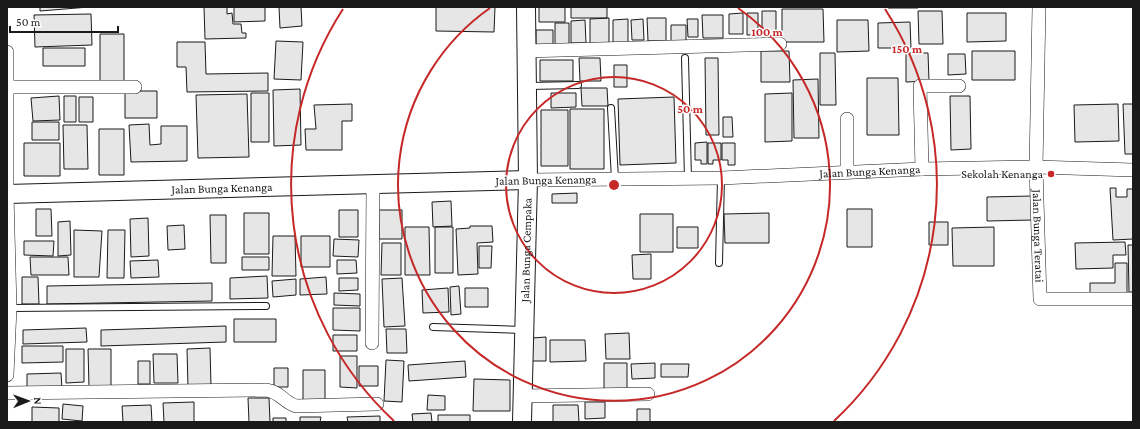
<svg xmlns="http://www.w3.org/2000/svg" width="1140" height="429" font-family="'Crimson Pro',serif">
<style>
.building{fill:#e6e6e6;stroke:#1a1a1a}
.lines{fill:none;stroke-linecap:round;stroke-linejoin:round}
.lane-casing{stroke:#1a1a1a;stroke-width:8}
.street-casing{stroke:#1a1a1a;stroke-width:14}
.secondary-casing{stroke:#1a1a1a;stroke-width:20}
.lane{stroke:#fff;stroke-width:6}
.street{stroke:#fff;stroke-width:13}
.secondary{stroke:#fff;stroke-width:18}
.ring{fill:none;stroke:#c62828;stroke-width:2}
.poi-dot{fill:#c62828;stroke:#fff;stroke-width:1.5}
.labels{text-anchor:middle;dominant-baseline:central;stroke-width:3;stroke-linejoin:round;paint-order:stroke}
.street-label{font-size:12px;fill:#1a1a1a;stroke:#fff}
.poi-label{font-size:12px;fill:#1a1a1a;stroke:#fff;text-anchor:end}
.centre{fill:#c62828;stroke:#fff;stroke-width:2}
.ring-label{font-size:12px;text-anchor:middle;font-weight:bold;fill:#c62828;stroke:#fff;stroke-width:3;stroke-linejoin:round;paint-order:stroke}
</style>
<rect width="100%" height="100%" fill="#fff"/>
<path class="building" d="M40 7H89L40 11Z
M204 7H227V14L232 13 233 24H241L242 33H246V38L205 39Z
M234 7H265V21L234 22Z
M279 7H301L302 26 280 28Z
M436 7H495L494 32 436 31Z
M539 7H565V22H539Z
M571 7H607V18H571Z
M888 7H918V8H888Z
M782 9H823L824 42H782Z
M762 11H776V32H762Z
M918 11H942L943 44H919Z
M743 13V34H729V14Z
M747 13H758V35H747Z
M967 13H1006V41L967 42Z
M91 14 92 45 35 47 34 15Z
M702 15H723V38H703Z
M609 18V43H590V19Z
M647 18H666V41H648Z
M628 19V43H613V20Z
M643 19 644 40H632L631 20Z
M687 19H698V37H688Z
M585 20 586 43H571V21Z
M837 20H868L869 51 837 52Z
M910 22 911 48H878V23Z
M555 23H569V45H555Z
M671 25H686V43H671Z
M536 30H553V47H536Z
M100 34H124V83H100Z
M276 41 303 42 301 80 274 79Z
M177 42H205L206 74 268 73V91L187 92 186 67H177Z
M43 48H85V66H43Z
M761 51H789L790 82H761Z
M972 51H1015V80H972Z
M820 53H835L836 105H820Z
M906 53H928L929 81 906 82Z
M948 54H965L966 74 948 75Z
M579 58H600L601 81H580Z
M705 58H718L719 135H706Z
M540 60H573V81H540Z
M614 65H627V87H614Z
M867 78H898L899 135H867Z
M818 79 819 138H794L793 80Z
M581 88H607L608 106H582Z
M300 89 301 145 274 146 273 90Z
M125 91H157V118H125Z
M251 93H269V142H251Z
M551 93H576V107L551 108Z
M792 93V141L765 142V94Z
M247 94 249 157 198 158 196 95Z
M59 96 60 120 33 121 31 98Z
M64 96H76V122H64Z
M950 96H970L971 149 951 150Z
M79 97H93V122H79Z
M674 97 676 163 620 165 618 99Z
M352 104V121H342V150H306L305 129H316L314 105Z
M1118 104 1119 141 1075 142 1074 105Z
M1123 104H1133V154H1125Z
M570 109H604V169H570Z
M541 110H568V166H541Z
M723 117H732L733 137H723Z
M32 122H59V140H32Z
M149 124 150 145 161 144V126H187V161L131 162 129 125Z
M63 125H87L88 169H64Z
M99 129H124V175H99Z
M707 142V164H701V160H695V143Z
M24 143H60V176H24Z
M708 143H721V160H713V164H708Z
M722 143H735V165H728V160H722Z
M1110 188H1116V197H1127V189H1133V239L1113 240Z
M577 193V203H552V194Z
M1032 196 1033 220 987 221V197Z
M451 201 452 226 433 227 432 202Z
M36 209H51L52 236H36Z
M847 209H872V247H847Z
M339 210H358V237H339Z
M379 210H402V239H379Z
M244 213H269V254H244Z
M769 213V243H725L724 214Z
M640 214H673V252H640Z
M210 215H226V263H211Z
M148 218 149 256 131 257 130 219Z
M70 221 71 255 58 256V222Z
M929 222H948V245H929Z
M184 225 185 249 168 250 167 226Z
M470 226H492L493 242 477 243 478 274 458 275 456 229 470 228Z
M405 227H429L430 275H405Z
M435 227H453V273H435Z
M677 227H698V248H677Z
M994 227V266H953L952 228Z
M74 230 102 231 99 277H74Z
M108 230H125L124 278H107Z
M273 236H295L296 276H272Z
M301 236H330V267H301Z
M334 239 359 240 358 257 333 256Z
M24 241H54L53 256 24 255Z
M1125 242 1126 255H1113V268L1076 269 1075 243Z
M382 243H401V275H381Z
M1128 245H1133V292H1129Z
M479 246H492L491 268H479Z
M651 254V279H633L632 255Z
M30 257H68L69 275H31Z
M242 257H269V270H242Z
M158 260 159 277 131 278 130 261Z
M337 260H356L357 273 337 274Z
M1115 263H1127V294H1090V283H1115Z
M267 276 268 298 230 299V278Z
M22 277H38L39 304H22Z
M326 277 327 294 300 295V279Z
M339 278H358V290L339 291Z
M402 278 405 326 384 327 382 279Z
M296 279V295L273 297 272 281Z
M212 283V301L47 304V286Z
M459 286 461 314 451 315 450 287Z
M448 288 449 312 423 313 422 290Z
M465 288H488V307H465Z
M334 293 360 294V306L334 305Z
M333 308H360V331L333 330Z
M234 319H276V342H234Z
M226 326V342L101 346V330Z
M86 328 87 342 23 344V330Z
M386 329H406L407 353H387Z
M629 333 630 359H606L605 334Z
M333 335H357V351H333Z
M546 337V361H532V338Z
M550 340H585L586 361 550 362Z
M22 346H63V362L22 363Z
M210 348 211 386 188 387 187 349Z
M66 349H84V382L66 383Z
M88 349H111V387H89Z
M153 354H177L178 383H154Z
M340 356H357V388L340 387Z
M386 360 404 361 402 402 384 401Z
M138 361H150V384H138Z
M465 361 466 377 409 381 408 365Z
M604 363H627V394H604Z
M655 363V378L632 379 631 364Z
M661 364H689L688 377H661Z
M359 366H378V386H359Z
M274 368H288V387H274Z
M303 370H325V400H303Z
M61 373 62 389 27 390V374Z
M474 379 510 380V411H473Z
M428 395 445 396V410H427Z
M248 398H269L270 422H249Z
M194 402V422H164L163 403Z
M585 402H605V418L585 419Z
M63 404 83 406 82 421 62 419Z
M151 405 152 422H123L122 406Z
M553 405H578L579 422H553Z
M32 407 59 408V422H32Z
M637 409H650V422H637Z
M431 413 432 422H413L412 414Z
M438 415H470V422H438Z
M380 416V422H348L347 417Z
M300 417H321L320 422H300Z
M273 418H286V422H273Z"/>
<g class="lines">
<defs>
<path id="lane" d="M685 58 688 179
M529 86 578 85
M611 108 615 179
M719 263 721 178
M10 308 266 306
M433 327 523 330"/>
<g id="street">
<path id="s1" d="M1039 7 1036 167 1040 299H1133"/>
<path d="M525 51 780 44"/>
<path d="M7 52V194L10 308 7 375"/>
<path d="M8 87H135"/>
<path d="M847 119V172"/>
<path d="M922 169 920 86H959"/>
<path id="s2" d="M528 180 721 178 922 169 1036 167 1133 170"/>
<path d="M372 343 373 185"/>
<path d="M7 393 266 390C281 392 283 402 296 406L377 404"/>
<path d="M522 396 648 394"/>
</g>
<g id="secondary">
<path id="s3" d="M7 194 528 180"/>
<path id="s4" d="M522 422 528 180 526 7"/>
</g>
</defs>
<use href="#lane" class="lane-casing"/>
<use href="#street" class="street-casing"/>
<use href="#secondary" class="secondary-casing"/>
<use href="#lane" class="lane"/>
<use href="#street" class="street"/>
<use href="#secondary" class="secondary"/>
</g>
<g class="ring">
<circle cx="614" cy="185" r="108"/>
<path d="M738 8A216 216 0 1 1 490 8"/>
<path d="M394 421A323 323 0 0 1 343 9M885 9A323 323 0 0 1 834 421"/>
</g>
<circle class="poi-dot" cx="1051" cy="174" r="4"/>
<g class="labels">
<g class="street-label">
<text stroke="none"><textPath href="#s2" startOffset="342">Jalan Bunga Kenanga</textPath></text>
<text transform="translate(546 180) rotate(-1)">Jalan Bunga Kenanga</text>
<text stroke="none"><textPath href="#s3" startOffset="215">Jalan Bunga Kenanga</textPath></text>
<text stroke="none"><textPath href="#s1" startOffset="229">Jalan Bunga Teratai</textPath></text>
<text stroke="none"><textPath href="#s4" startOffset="172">Jalan Bunga Cempaka</textPath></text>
</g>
<g class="poi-label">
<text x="1043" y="174">Sekolah Kenanga</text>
</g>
</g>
<circle cx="614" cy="185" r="6" class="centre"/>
<g class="ring-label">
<text x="767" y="36">100 m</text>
<text x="907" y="53">150 m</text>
<text x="690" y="113">50 m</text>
</g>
<rect width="1140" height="429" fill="none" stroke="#1a1a1a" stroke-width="16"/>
<g transform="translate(28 401) rotate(89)" stroke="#ffffff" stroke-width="3" paint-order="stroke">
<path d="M0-3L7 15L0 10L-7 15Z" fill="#1a1a1a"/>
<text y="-6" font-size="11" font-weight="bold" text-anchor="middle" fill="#1a1a1a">N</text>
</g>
<path d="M10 26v6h108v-6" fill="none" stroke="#1a1a1a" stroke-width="2"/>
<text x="16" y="26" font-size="12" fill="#1a1a1a" stroke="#ffffff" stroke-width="3" paint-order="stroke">50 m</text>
</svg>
